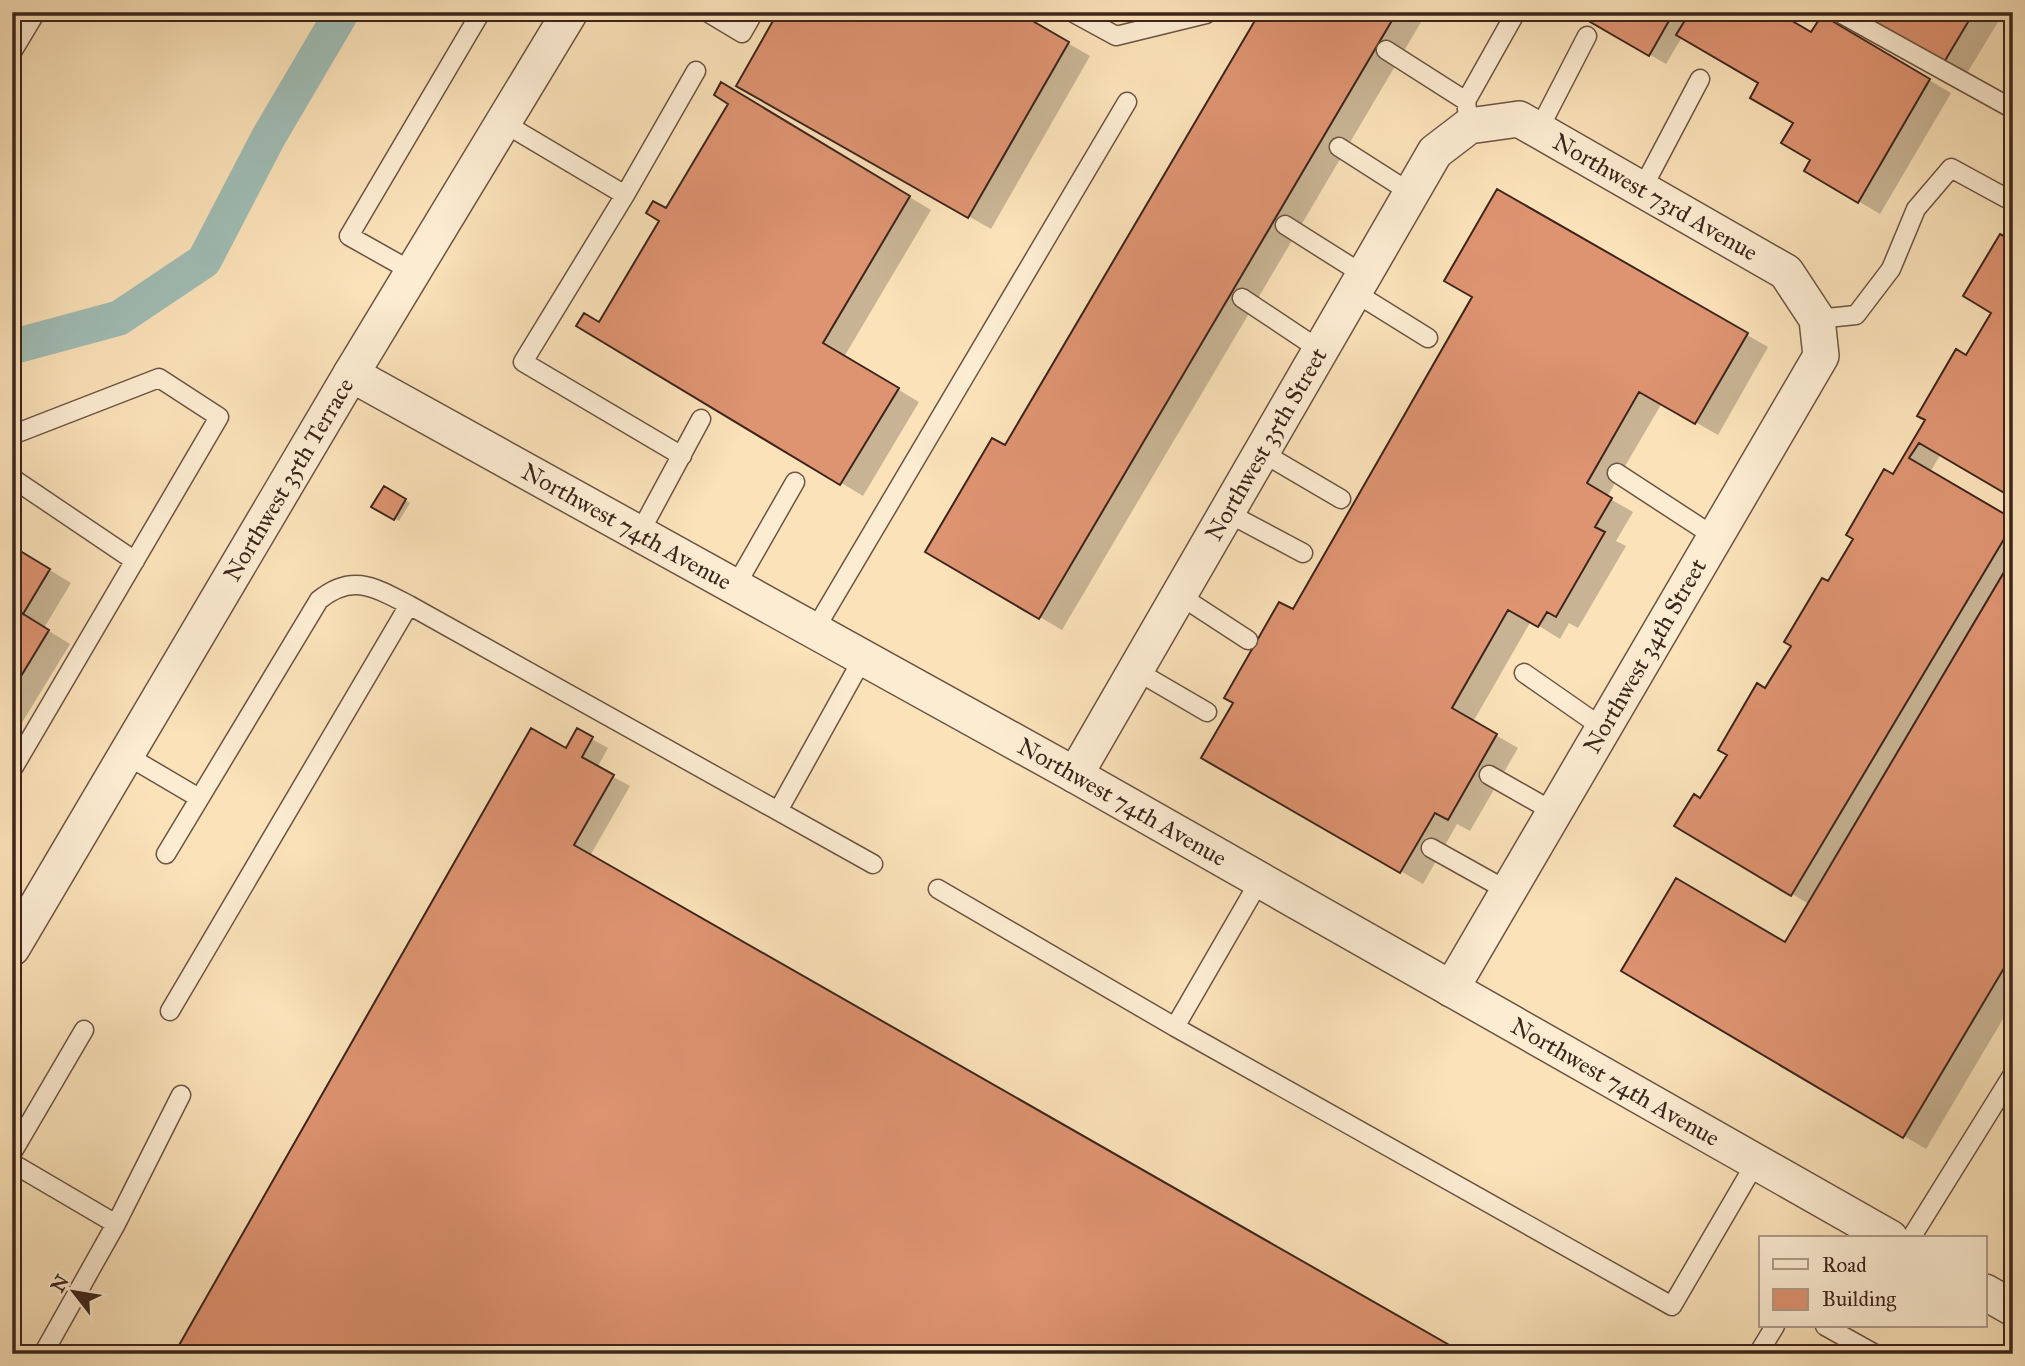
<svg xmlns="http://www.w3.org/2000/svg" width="2025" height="1366" font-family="'IM FELL Great Primer',serif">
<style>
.shadow{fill:#0003}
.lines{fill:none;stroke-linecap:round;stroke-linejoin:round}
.canal{stroke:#a0bdb5;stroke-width:35}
.building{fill:#de9371;stroke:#3d251c;stroke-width:2}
.lane-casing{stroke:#6c5443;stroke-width:21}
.street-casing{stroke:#6c5443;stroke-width:38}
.lane{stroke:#fcecd2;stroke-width:18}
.street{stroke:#fcecd2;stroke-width:35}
.labels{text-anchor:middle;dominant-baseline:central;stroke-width:5;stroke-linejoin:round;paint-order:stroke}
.street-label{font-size:24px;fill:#3d251c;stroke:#fcecd2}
</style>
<rect width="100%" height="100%" fill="#fbe2b9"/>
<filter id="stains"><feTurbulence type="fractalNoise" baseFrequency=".00286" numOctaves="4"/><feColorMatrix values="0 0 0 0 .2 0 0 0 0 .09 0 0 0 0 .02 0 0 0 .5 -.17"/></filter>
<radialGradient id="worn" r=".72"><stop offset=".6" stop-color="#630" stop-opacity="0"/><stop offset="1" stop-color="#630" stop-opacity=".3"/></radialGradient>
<path class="shadow" d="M1014 12 1090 56 991 229 738 85Z
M1262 12H1427L1062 630 928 551 1005 447Z
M1576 12H1774L1812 34 1822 17 1951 93 1880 214 1806 170 1813 160 1795 122 1761 82 1682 37 1666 64Z
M1859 12H2004L1966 75Z
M744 97 931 210 844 357 919 402 863 496 579 325 600 324 666 211Z
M1498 191 1768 347 1718 435 1662 403 1607 497 1633 512 1616 541 1626 546 1578 628 1569 623 1560 639 1531 621 1473 722 1518 748 1470 831 1457 824 1423 884 1204 757 1293 611 1474 297Z
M2001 236 2013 496 1941 454 1930 472 2013 521V1002L1926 1149 1624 970 1791 948 1809 904 1677 826 1701 801 1829 583 1993 313Z
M384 488 410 503 399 521 374 507Z
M12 547 71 583 44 628 70 644 12 739Z
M592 739 608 748 597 768 630 786 590 856 176 1354 567 750Z"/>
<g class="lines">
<path class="canal" d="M12 347 119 318 204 261 268 138 342 12"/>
</g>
<path class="building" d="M778 12H1017L1069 42 968 218 736 86Z
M1260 12H1397L1039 619 925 552 992 438 1005 445Z
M1573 12H1674L1649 56Z
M1690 12H1777L1811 32 1822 15 1930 79 1858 203 1804 171 1810 160 1781 143 1793 123 1750 98 1758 83 1676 35Z
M1856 12H1974L1943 64Z
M721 82 910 196 823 343 899 388 840 485 576 326 584 313 599 322 659 221 646 213 653 201 666 208 728 104 714 95Z
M1497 189 1748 333 1695 424 1639 392 1587 483 1612 498 1595 527 1605 532 1556 617 1547 612 1538 627 1508 610 1452 708 1497 734 1448 820 1435 813 1400 873 1201 758 1233 703 1224 698 1279 602 1293 609 1472 297 1444 281Z
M2000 234 2013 241V498L1919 443 1909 458 2013 519V524L1791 896 1674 826 1694 794 1700 798 1727 755 1718 750 1757 683 1765 688 1791 646 1784 642 1822 578 1828 581 1853 539 1846 535 1884 469 1893 474 1925 420 1917 416 1956 349 1966 355 1991 313 1963 296Z
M384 486 406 499 394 520 371 507Z
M12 546 50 569 23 614 12 607Z
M2013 557V953L1903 1138 1621 971 1676 878 1785 942Z
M12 607 49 630 12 691Z
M531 728 566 748 577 728 593 737 582 757 614 775 574 845 1465 1354H174Z"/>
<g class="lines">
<defs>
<path id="lane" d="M707 12 742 33 754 12
M1072 12 1116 36 1206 14 1207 12
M1838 12 2013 109
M1386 50 1466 101 1469 126
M12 52 36 12
M1466 101 1516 12
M502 122 625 195
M1538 131 1587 36
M1339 147 1411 193
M1642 189 1700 79
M1285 225 1364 275
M413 272 349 236 481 12
M1354 292 1428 338
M1242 298 1320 350
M1817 319 1856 315 1891 269 1916 209 1951 168 2006 198
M12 435 159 378 219 417 12 770
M1261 452 1341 499
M682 456 523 362 625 195 696 71
M1617 473 1715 537
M12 478 135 561
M1226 512 1303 553
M639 534 701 419
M735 587 795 482
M1179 595 1248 640
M814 631 1127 102
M1135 670 1207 712
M1524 673 1603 728
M126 755 199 798
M1489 775 1554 812
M778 811 863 658
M1431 848 1508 891
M166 854 319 600C352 573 374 587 409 605L873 864
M1260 880 1175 1027 1672 1306 1756 1162
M938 889 1175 1027
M170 1011 409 605
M12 1153 84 1030
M12 1163 116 1224 43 1354
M116 1224 181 1095
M1911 1238 2013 1074
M1825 1326 1875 1354
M1758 1354 1775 1326"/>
<g id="street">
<path id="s1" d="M351 374 1075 775 1890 1238"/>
<path id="s2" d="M1075 775 1435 152 1469 126 1519 119 1786 272 1817 319 1821 356 1451 989"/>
<path id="s3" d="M12 948 351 374 570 12"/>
<path d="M1985 1292 2013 1308"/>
</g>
</defs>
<use href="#lane" class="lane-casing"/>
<use href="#street" class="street-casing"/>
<use href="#lane" class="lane"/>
<use href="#street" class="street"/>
</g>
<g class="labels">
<g class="street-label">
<text stroke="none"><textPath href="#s2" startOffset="970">Northwest 73rd Avenue</textPath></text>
<text stroke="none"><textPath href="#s2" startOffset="382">Northwest 35th Street</textPath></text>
<text stroke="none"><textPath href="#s3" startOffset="544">Northwest 35th Terrace</textPath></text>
<text stroke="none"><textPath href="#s1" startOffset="315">Northwest 74th Avenue</textPath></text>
<text transform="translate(1645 656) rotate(-60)">Northwest 34th Street</text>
<text stroke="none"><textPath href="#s1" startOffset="882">Northwest 74th Avenue</textPath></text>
<text stroke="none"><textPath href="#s1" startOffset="1449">Northwest 74th Avenue</textPath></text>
</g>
</g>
<rect width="2025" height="1366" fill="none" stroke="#fbe2b9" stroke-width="42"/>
<rect x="14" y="14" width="1997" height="1338" fill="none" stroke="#3d251c" stroke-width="3.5"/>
<rect x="21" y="21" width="1983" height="1324" fill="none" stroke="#3d251c" stroke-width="2"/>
<rect x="1759" y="1236" width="228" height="91" fill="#fcecd2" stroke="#b09c89" stroke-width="2"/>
<rect x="1773" y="1259" width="35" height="10" fill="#fcecd2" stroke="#b09c89" stroke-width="2"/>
<text x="1822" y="1272" font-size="21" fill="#3d251c">Road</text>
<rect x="1773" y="1289" width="35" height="21" fill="#de9371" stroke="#b09c89" stroke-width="2"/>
<text x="1822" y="1306" font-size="21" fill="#3d251c">Building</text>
<g transform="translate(74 1292) rotate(301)" stroke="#fcecd2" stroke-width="5" paint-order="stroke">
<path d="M0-5L12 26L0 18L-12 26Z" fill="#3d251c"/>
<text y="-10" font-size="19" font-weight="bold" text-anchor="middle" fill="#3d251c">N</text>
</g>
<rect width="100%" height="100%" filter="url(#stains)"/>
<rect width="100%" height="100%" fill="url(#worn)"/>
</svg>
